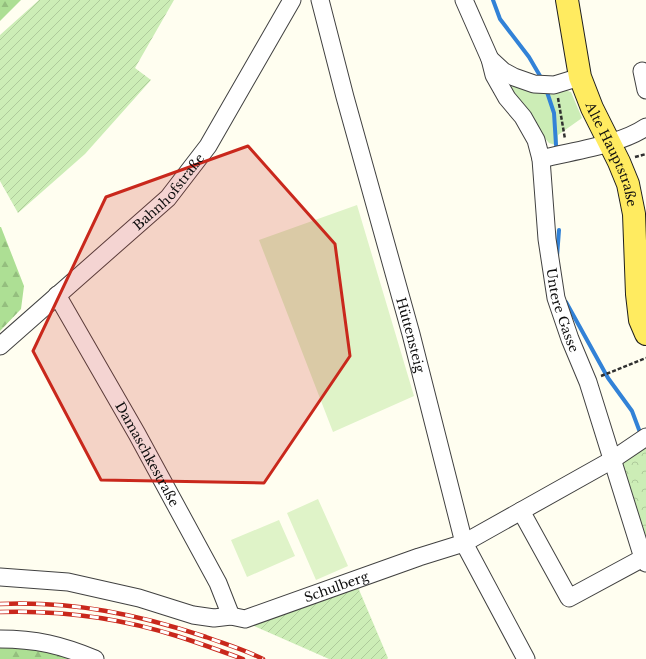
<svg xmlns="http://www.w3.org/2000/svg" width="646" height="659" font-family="'Libre Baskerville',serif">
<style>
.grass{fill:#ccedb6}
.forest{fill:url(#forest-firs)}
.park{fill:url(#park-crowns)}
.garden{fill:url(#garden-furrows)}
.pitch{fill:#dff3c8}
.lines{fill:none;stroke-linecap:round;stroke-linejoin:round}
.stream{stroke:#3282d7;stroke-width:4}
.minor-casing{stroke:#414141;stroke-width:19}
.major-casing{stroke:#1f1f1f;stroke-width:24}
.path{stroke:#303030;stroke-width:2.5;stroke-dasharray:4 2;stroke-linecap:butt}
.minor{stroke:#fff;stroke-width:17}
.major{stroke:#ffeb60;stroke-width:22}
.rail-casing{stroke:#c9281c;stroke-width:4.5}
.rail{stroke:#fff;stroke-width:3;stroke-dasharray:9;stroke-linecap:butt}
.marked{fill:#c9281c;fill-opacity:0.2;stroke:#c9281c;stroke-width:3;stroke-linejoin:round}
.labels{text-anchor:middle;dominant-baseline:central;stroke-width:4;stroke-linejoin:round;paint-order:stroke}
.street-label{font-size:13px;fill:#0e0e0e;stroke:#fff}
</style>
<defs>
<pattern id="forest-firs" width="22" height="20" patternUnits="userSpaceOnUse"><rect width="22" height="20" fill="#addf94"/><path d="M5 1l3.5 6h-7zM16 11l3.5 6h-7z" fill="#94be7e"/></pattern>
<pattern id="park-crowns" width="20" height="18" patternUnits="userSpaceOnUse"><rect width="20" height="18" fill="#ccedb6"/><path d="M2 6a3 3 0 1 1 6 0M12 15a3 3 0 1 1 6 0" fill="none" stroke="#aeca9b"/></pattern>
<pattern id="garden-furrows" width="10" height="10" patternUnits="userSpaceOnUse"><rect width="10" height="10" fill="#ccedb6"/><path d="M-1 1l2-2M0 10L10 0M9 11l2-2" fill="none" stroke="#aeca9b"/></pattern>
</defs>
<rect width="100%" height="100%" fill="#fffef0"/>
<path class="grass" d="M504 79 561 89 571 92 582 118 558 135V146L549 143 533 125Z"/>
<path class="forest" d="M0 0H21L0 21Z
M0 227H1L24 286 21 309 0 331Z
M0 646 48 648 71 659H0Z"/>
<path class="park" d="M646 446V546L629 503 622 461Z"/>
<path class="garden" d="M39 0H174L135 68 151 80 85 154 18 213 0 181V35Z
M357 585 388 658 387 659H329L245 622Z"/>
<path class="pitch" d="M357 205 414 396 333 432 259 240Z
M318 499 348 566 316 580 287 513Z
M279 520 295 556 247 577 231 540Z"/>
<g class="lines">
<path class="stream" d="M493 0 500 19 529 57 543 81
M546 89 554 113 556 145
M557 257 559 230
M566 302 608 378 632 411 641 435"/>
<defs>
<g id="minor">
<path id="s1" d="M320 0 345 97 411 334 464 543 526 659"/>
<path d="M464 0 490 59 503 71 514 77 534 84 554 85 580 77"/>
<path id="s2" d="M490 59 494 75 507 98 523 117 536 140 541 159 547 239 556 298 570 339 588 382 643 558 646 563"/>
<path d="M642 71 646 90"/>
<path d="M541 159C572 151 620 145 646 127"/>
<path id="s3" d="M57 295 137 434 218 583 231 616"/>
<path id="s4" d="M0 346 168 198 208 146 292 0"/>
<path d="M521 511 569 598 643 558"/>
<path id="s5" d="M0 577 68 582 139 598 193 615 214 618 231 616 245 619 419 557 464 543 612 460 646 437"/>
<path d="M0 639C36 639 61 645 95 659"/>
</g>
<g id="major">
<path id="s6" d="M567 0 580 77 592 108 619 162 628 184 634 214 637 294 640 320 646 334"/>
</g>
</defs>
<use href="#minor" class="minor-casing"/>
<use href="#major" class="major-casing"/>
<path class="path" d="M558 98 565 139
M635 157 646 154
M601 376 646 358"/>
<use href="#minor" class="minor"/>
<use href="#major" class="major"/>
<defs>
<path id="rail" d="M0 604C73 601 137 614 206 637 225 644 245 650 263 659
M0 612C60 610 120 618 177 636 199 643 221 651 243 659"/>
</defs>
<use href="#rail" class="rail-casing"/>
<use href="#rail" class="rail"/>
</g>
<path class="marked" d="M248 146 335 244 350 356 264 483 101 480 33 351 106 197Z"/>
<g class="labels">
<g class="street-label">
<text stroke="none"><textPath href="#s6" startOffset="162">Alte Hauptstraße</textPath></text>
<text stroke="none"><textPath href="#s4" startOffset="229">Bahnhofstraße</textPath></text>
<text stroke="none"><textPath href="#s2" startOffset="267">Untere Gasse</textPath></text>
<text stroke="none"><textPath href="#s1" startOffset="347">Hüttensteig</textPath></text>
<text stroke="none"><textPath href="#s3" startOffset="183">Damaschkestraße</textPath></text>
<text stroke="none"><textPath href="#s5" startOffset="347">Schulberg</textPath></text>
</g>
</g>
</svg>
